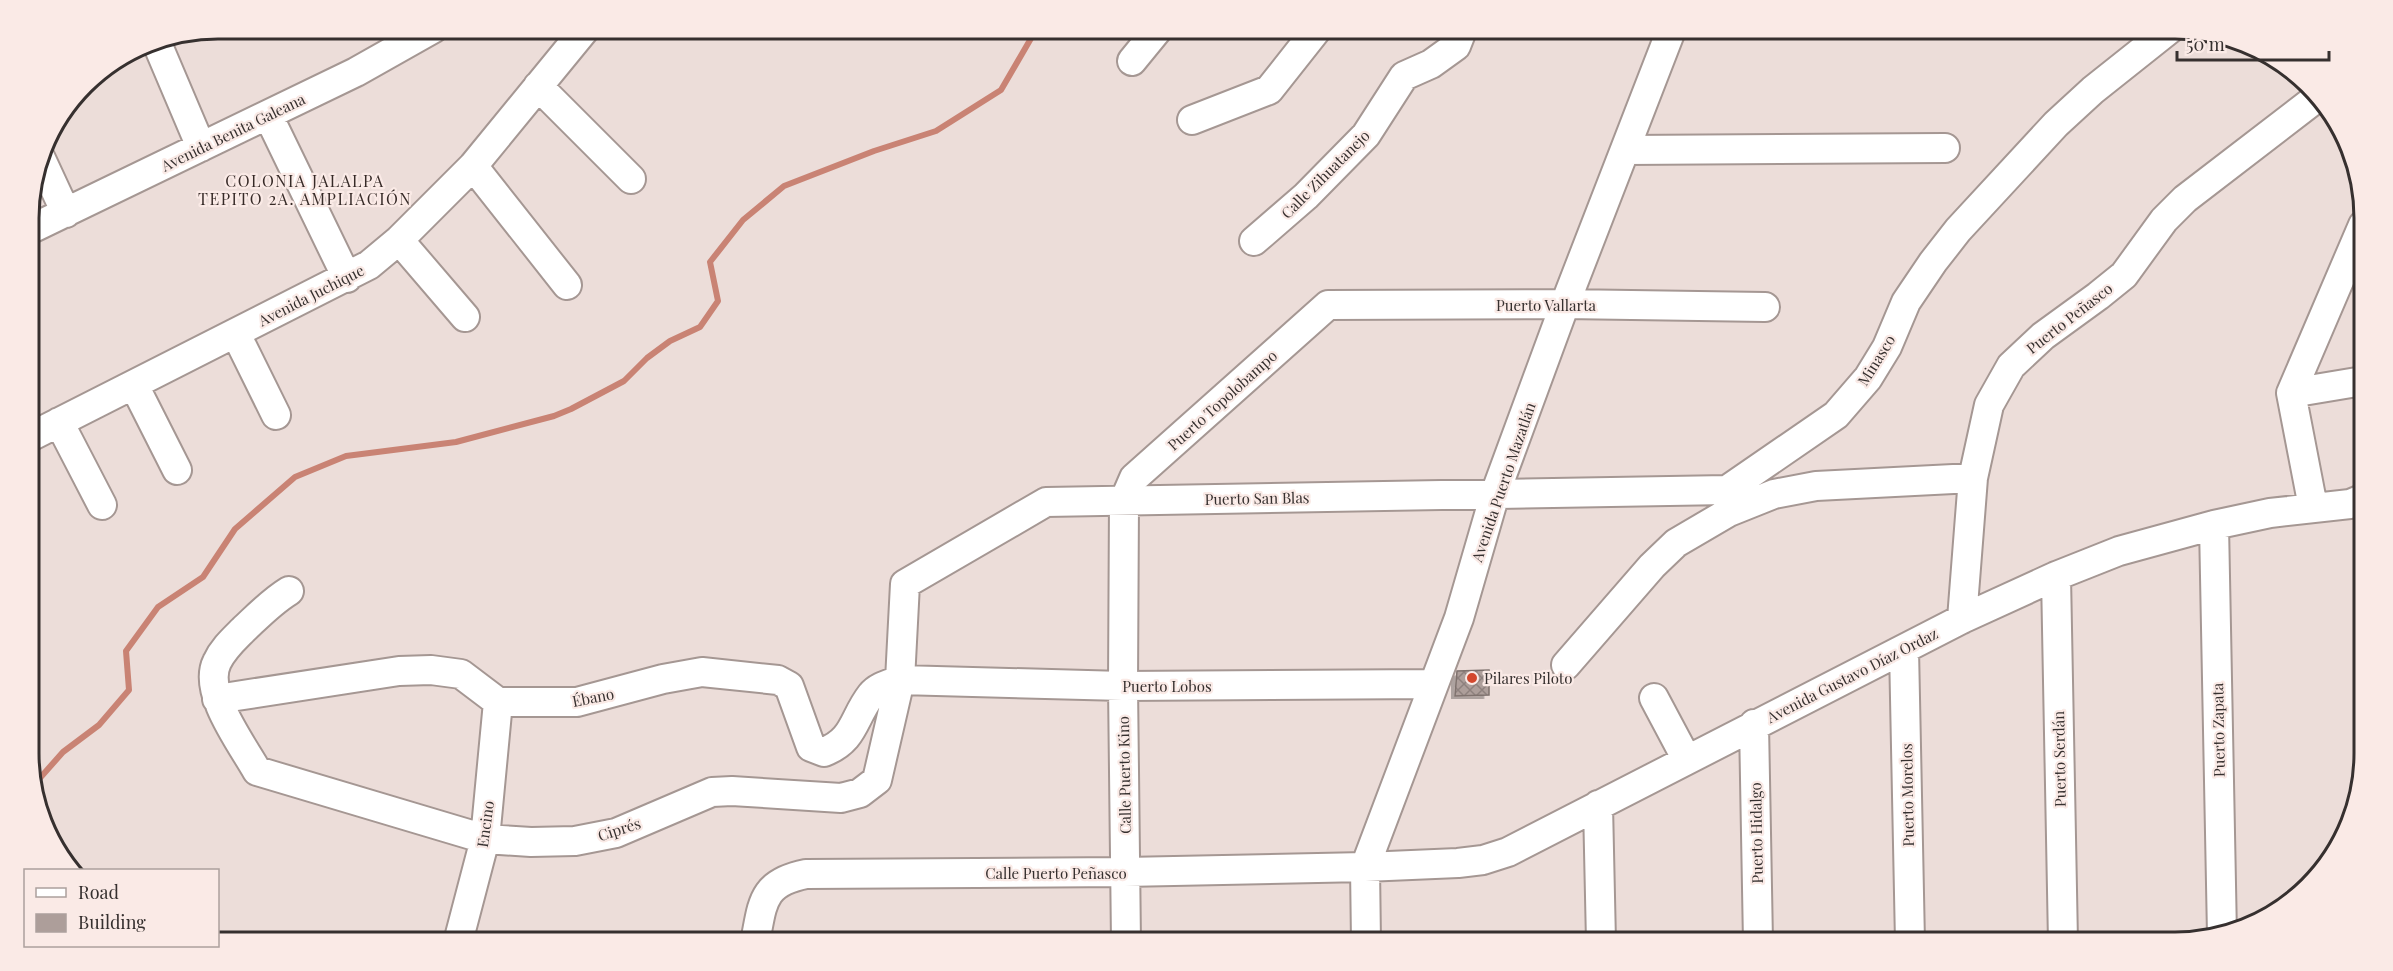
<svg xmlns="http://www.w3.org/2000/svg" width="2393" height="971" font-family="'Playfair Display',serif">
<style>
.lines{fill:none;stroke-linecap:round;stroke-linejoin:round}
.stream{stroke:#c98374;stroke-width:6}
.building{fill:url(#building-cross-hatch);stroke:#7f726e;stroke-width:1.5;filter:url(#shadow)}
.minor-casing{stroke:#a59793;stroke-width:32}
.minor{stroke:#fff;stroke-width:28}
.poi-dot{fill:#d3482e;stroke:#faeae6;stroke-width:2}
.labels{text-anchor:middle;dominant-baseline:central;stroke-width:4.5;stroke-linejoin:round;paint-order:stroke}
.street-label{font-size:15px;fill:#36302f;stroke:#faeae6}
.poi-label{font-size:15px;fill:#36302f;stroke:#faeae6;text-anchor:start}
.neighbourhood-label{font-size:16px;letter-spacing:1.5px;fill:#362a27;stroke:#faeae6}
.rim{fill:none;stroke:#36302f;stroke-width:3}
</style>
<defs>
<pattern id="building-cross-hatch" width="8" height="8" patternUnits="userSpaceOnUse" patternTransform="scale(1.5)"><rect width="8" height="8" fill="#ad9e9a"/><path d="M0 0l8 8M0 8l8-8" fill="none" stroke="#8e817e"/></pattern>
<filter id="shadow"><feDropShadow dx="-5.5" dy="5.5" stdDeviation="0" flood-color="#0004"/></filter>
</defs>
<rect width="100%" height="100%" fill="#ecddd9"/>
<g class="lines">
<path class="stream" d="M32 787 63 752 99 725 129 690 126 651 158 607 203 577 235 529 295 477 346 456 456 442 554 416 571 409 624 381 647 358 670 341 700 327 718 301 710 262 743 220 784 186 874 151 936 131 1001 90 1037 28"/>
</g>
<path class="building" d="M1489 670V695L1455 696 1457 671Z"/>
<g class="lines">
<defs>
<path id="minor" d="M156 41 201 147
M1132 61 1159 28
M538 86 631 179
M268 115 347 278
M1192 120 1269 90 1318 28
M1626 150 1945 148
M41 159 66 213
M473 166 567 285
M29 230 356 72 434 28
M399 240 465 317
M1254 241 1306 196 1366 135 1404 76 1431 64 1456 46 1463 28
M236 334 276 415
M134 385 177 470
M2291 393 2363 381
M59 422 102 505
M30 437 369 265 399 240 473 166 586 28
M2313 507 2291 393 2363 225
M1729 512 1774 494 1816 486 1973 478
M2214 525 2222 935
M2056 576 2063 942
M289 591C271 602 258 616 243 630 233 640 223 649 217 662 202 692 242 744 257 771L485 839 531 842 575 841 616 833 712 792 732 791 841 798 860 793 877 780 900 680 905 584 1046 502 1727 490
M1962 619 1973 478 1989 405 2011 366 2043 336 2098 296 2124 275 2164 220 2185 199 2319 96
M1904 649 1910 942
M1566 665 1652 566 1676 543 1729 512 1727 490 1836 415 1868 378 1887 347 1906 302 1933 262 1958 230 2056 124 2093 90 2171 28
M1654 698 1687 760
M217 699 399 671 431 670 461 674 498 702H577L663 679 702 672 778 680 789 686 811 747 824 752C855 740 853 718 871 695 878 686 890 684 900 680L1123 686 1433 684
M1754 724 1758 942
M1598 805 1601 942
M458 942 485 839 498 702
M755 942C763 903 761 883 806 874L1125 872 1365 867 1458 863 1483 860 1508 852 1962 619 2056 576 2119 551 2214 525 2270 513 2350 504 2364 498
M1126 942 1123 686 1124 501 1134 478 1328 305 1565 304 1765 307
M1366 942 1365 867 1459 618 1495 494 1565 304 1672 28"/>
</defs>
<use href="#minor" class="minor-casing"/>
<use href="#minor" class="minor"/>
</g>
<circle class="poi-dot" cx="1472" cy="678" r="6"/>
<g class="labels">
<g class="street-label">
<text transform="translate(233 132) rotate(-26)">Avenida Benita Galeana</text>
<text transform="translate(1325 174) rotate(-45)">Calle Zihuatanejo</text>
<text transform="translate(311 295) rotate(-27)">Avenida Juchique</text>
<text x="1546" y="305">Puerto Vallarta</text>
<text transform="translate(2069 318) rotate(-38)">Puerto Peñasco</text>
<text transform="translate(1876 360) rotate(-58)">Minasco</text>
<text transform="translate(1222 400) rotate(-42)">Puerto Topolobampo</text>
<text transform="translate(1503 482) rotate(-71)">Avenida Puerto Mazatlán</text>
<text transform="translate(1257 498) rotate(-1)">Puerto San Blas</text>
<text transform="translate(1852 675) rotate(-27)">Avenida Gustavo Díaz Ordaz</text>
<text x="1167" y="686">Puerto Lobos</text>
<text transform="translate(593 697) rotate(-11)">Ébano</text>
<text transform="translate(2218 730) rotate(-91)">Puerto Zapata</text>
<text transform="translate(2059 759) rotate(-91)">Puerto Serdán</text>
<text transform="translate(1124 775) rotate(-91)">Calle Puerto Kino</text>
<text transform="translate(1907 795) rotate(-91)">Puerto Morelos</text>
<text transform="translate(485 824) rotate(-82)">Encino</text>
<text transform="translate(619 829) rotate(-18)">Ciprés</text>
<text transform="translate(1756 833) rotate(-91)">Puerto Hidalgo</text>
<text x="1056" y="873">Calle Puerto Peñasco</text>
</g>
<g class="poi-label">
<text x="1484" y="678">Pilares Piloto</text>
</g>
<g class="neighbourhood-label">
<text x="305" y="180">COLONIA JALALPA<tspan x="305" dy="18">TEPITO 2A. AMPLIACIÓN</tspan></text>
</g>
</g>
<path d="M0 0H2393V971H0ZM218 39H2175A179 179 0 0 1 2354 218V753A179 179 0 0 1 2175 932H218A179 179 0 0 1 39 753V218A179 179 0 0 1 218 39Z" fill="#faeae6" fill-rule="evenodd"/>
<path class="rim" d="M218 39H2175A179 179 0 0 1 2354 218V753A179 179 0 0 1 2175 932H218A179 179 0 0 1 39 753V218A179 179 0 0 1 218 39Z"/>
<rect x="24" y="869" width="195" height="78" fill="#faeae6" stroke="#aca09d" stroke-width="1.5"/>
<rect x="36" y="888" width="30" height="9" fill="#ffffff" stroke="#aca09d" stroke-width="1.5"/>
<text x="78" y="899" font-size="18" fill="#36302f">Road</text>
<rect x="36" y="914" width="30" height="18" fill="#ad9e9a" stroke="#aca09d" stroke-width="1.5"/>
<text x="78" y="929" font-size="18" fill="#36302f">Building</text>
<path d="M2177 51v9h152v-9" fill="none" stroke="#36302f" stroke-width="3"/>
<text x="2186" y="51" font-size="18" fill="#36302f" stroke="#faeae6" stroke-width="4.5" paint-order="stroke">50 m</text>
</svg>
